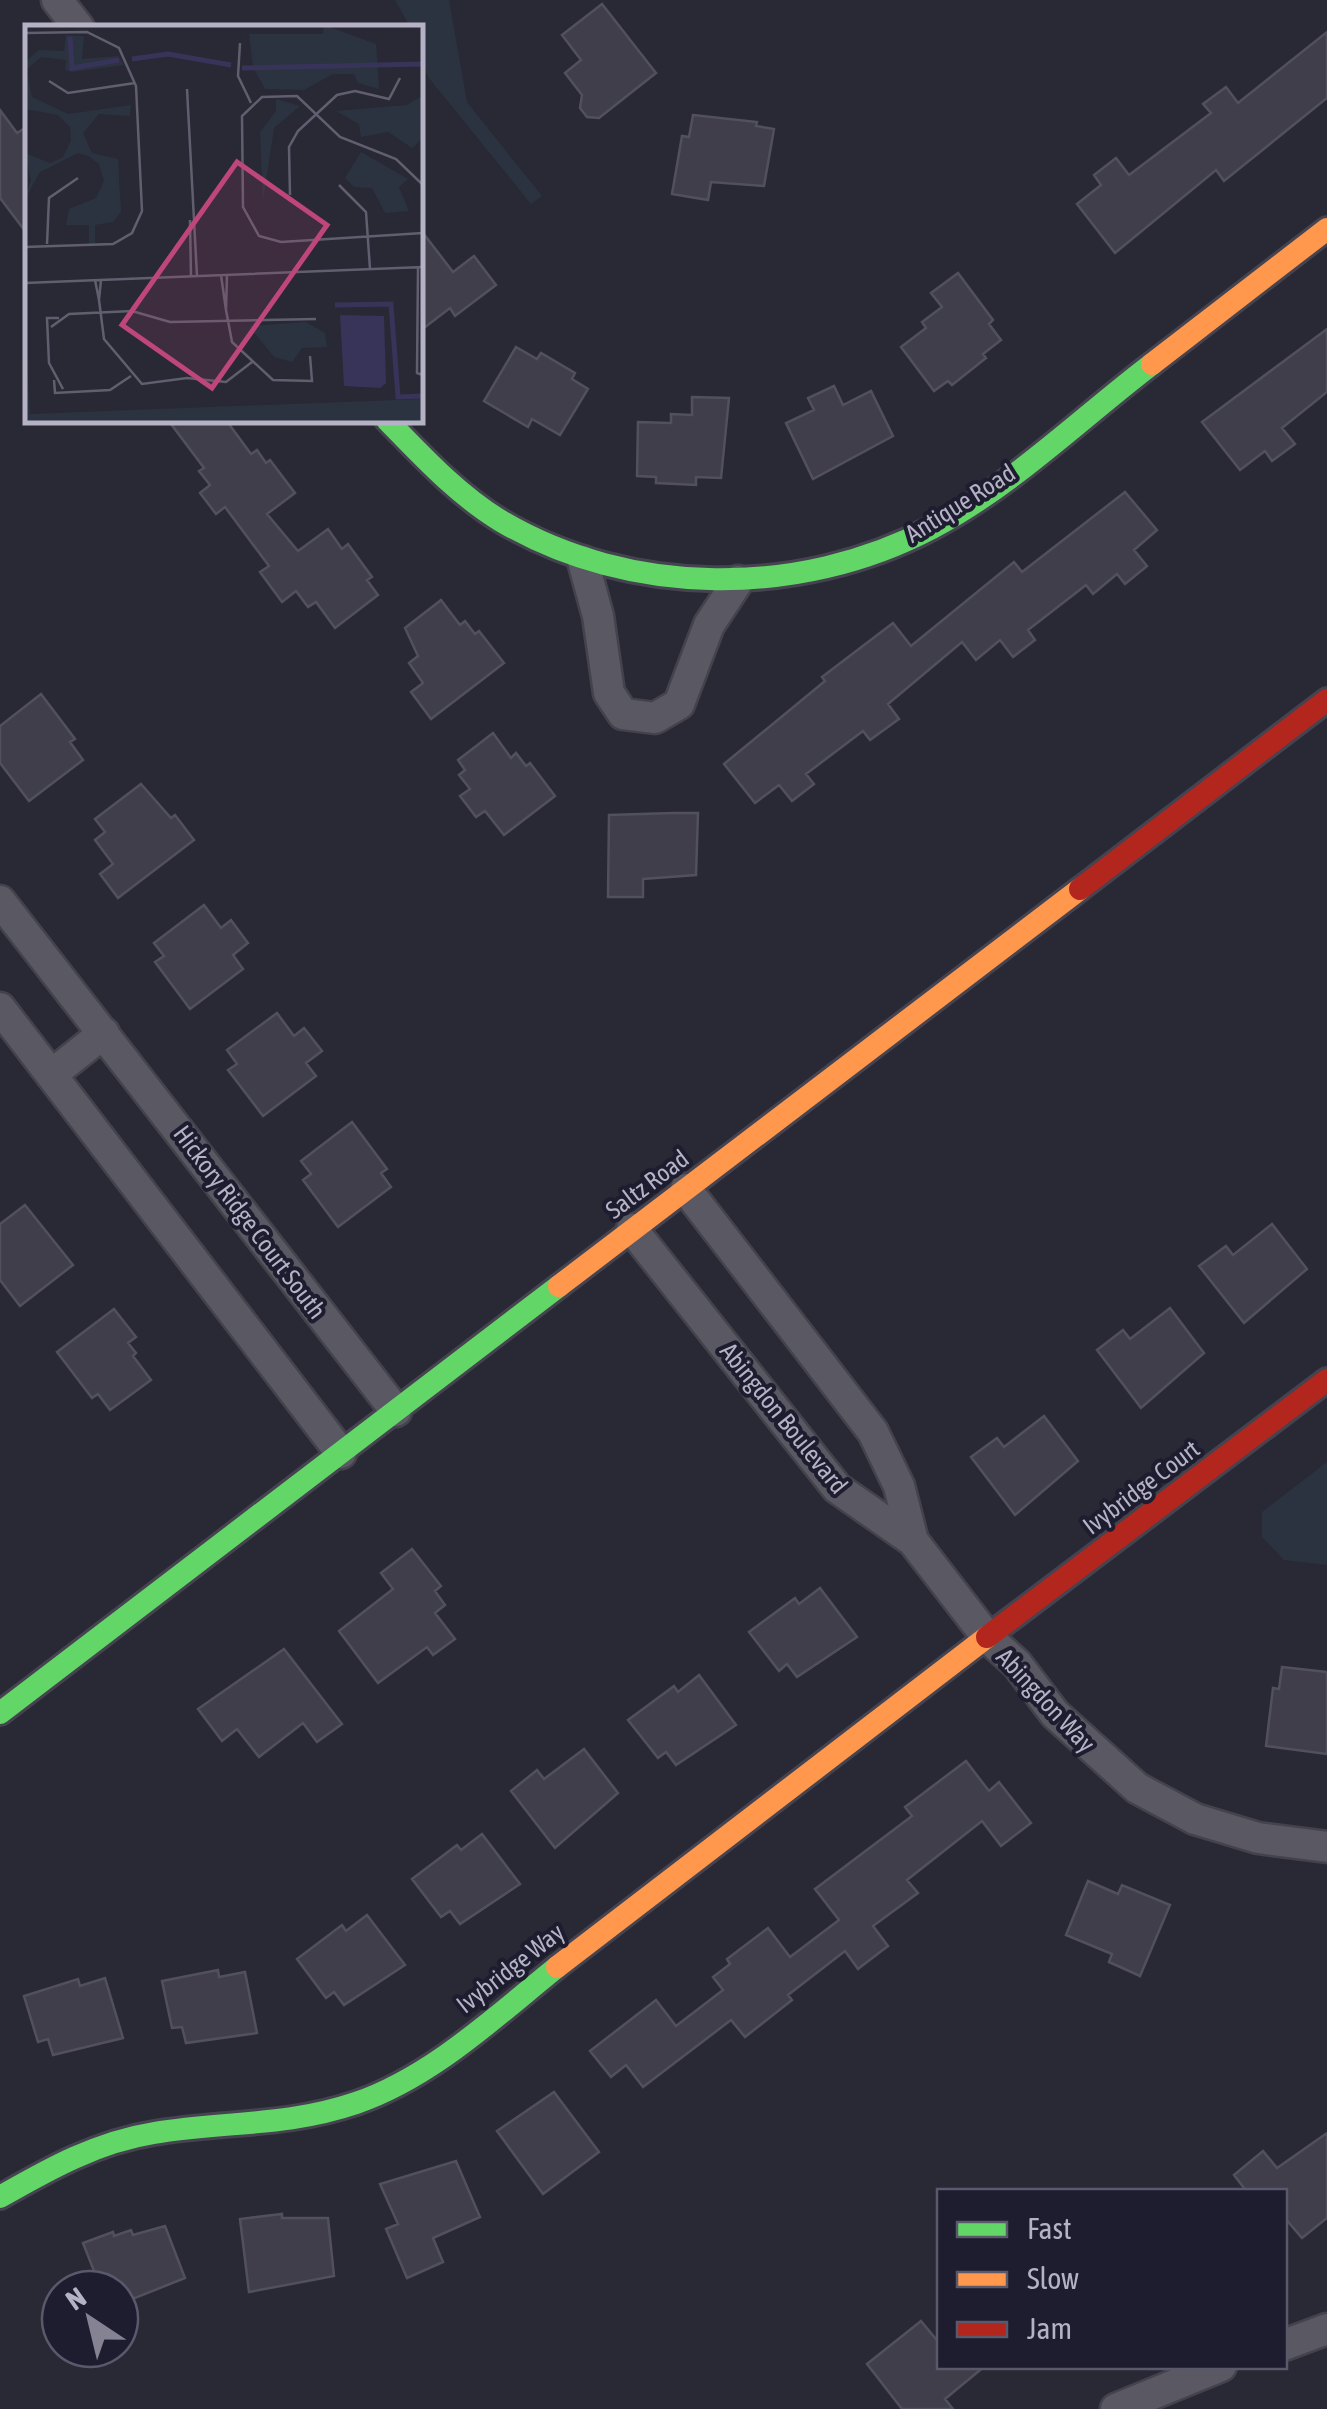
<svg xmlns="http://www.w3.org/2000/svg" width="1327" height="2409" font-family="'Asap Condensed',sans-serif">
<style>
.green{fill:#2b3340}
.building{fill:#403e4a;stroke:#52505d;stroke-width:2.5}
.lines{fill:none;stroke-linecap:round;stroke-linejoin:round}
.street-casing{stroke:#44434c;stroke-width:35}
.fast-casing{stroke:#44434f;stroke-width:28}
.slow-casing{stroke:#44434f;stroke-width:28}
.jam-casing{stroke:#44434f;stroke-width:28}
.street{stroke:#5a5863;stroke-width:30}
.fast{stroke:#63d668;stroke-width:22}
.slow{stroke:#ff974d;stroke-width:22}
.jam{stroke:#b3261e;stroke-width:22}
.labels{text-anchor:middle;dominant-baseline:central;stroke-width:8;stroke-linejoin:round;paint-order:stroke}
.street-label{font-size:25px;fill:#b5b2c6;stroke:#1e1c2f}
.inset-river{fill:none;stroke:#383359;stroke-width:5}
.inset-road{fill:none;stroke:#615f6f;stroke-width:2.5}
.view{fill:#be467b;fill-opacity:0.15;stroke:#be467b;stroke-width:5}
.inset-edge{fill:none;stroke:#b5b2c6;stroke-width:5}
</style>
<rect width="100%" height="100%" fill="#292835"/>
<path class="green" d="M395 0H449L467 102 542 196 531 204 428 77 420 54V28L410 27Z
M1327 1462V1565L1284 1560 1262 1537V1512Z"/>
<path class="building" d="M602 4 656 73 599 118 587 117 580 108 582 95 565 73 581 60 562 35Z
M1327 32V98L1224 181 1216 170 1115 253 1077 204 1101 185 1094 175 1116 158 1129 175 1211 113 1203 104 1226 87 1238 103Z
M0 110 17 133 28 126V235L0 198Z
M693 115 757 122 756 126 774 129 764 186 711 182 708 200 672 194 682 136 689 137Z
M420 229 453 272 474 256 496 285 455 316 450 308 420 331Z
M958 273 993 320 989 324 1001 340 983 354 986 358 952 385 948 381 934 391 901 347 926 328 922 322 942 307 931 293Z
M1327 329V392L1282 428 1295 444 1272 461 1265 451 1240 470 1202 422Z
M516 347 537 359 541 353 575 373 572 379 588 389 560 435 532 419 528 427 484 401Z
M834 386 843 405 871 391 893 436 813 479 786 423 814 410 808 398Z
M692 397 729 398 721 478 696 477V485L656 483V477L637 476 638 422 671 423V414L692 415Z
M168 420H226L251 454 257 450 266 463 270 460 295 493 267 514 298 551 328 529 342 549 348 544 372 577 367 580 378 595 335 628 316 602 308 607 296 591 282 602 260 572 269 566 225 507 216 514 200 493 210 485 199 471 204 468Z
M1125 492 1157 530 1134 550 1147 566 1125 584 1117 574 1093 594 1086 585 1028 630 1035 640 1013 657 1000 640 976 660 962 642 888 704 899 719 870 740 863 731 806 774 814 784 792 801 779 785 755 803 724 764 825 681 822 677 893 623 911 646 1014 562 1022 572Z
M441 600 460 625 465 621 475 634 479 631 504 663 431 719 411 692 423 683 409 663 418 656 405 628Z
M41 694 75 739 70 742 83 760 29 801 0 763V726Z
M493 733 511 758 516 753 526 766 530 763 555 796 504 835 485 811 476 817 460 796 470 789 459 775 465 770 458 760Z
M141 784 171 818 175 815 194 840 118 898 100 874 113 864 95 840 105 832 95 819Z
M673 813H698L696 875 643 879V897H608L609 815Z
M204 905 221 928 231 920 248 943 233 955 243 969 190 1009 155 962 164 956 154 943Z
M277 1013 294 1036 304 1028 322 1051 306 1063 316 1076 263 1116 228 1070 237 1064 227 1050Z
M352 1122 387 1169 381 1173 391 1187 338 1227 303 1180 311 1174 301 1161Z
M25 1205 73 1265 20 1306 0 1280V1224Z
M1272 1224 1307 1269 1244 1323 1199 1266 1226 1246 1233 1255Z
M1170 1308 1204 1353 1141 1408 1097 1350 1123 1330 1130 1339Z
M114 1309 136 1337 128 1343 136 1353 133 1356 151 1380 110 1410 98 1394 92 1398 57 1352Z
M1044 1416 1078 1461 1015 1515 971 1457 997 1438 1004 1447Z
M412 1549 441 1586 435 1591 445 1605 435 1613 455 1639 433 1655 427 1647 378 1683 339 1631 393 1589 381 1573Z
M820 1588 857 1637 797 1677 787 1664 779 1671 749 1632 795 1598 799 1604Z
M284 1649 342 1724 317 1742 303 1723 259 1757 237 1729 222 1741 198 1709Z
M1282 1667 1327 1672V1754L1266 1746 1273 1688 1279 1689Z
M699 1675 736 1725 676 1765 666 1752 658 1758 628 1720 674 1686 678 1692Z
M584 1749 618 1793 555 1848 511 1791 537 1770 544 1779Z
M966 1761 989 1791 999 1782 1031 1823 1001 1846 982 1821 907 1880 918 1893 873 1926 888 1946 858 1969 845 1951 788 1995 792 2000 745 2037 731 2020 643 2087 626 2065 611 2077 590 2051 656 2000 676 2026 723 1990 713 1977 730 1964 727 1959 768 1928 790 1957 839 1920 815 1889 912 1816 905 1807Z
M482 1834 520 1884 460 1924 450 1911 441 1917 412 1879 457 1845 461 1850Z
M1088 1881 1118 1894 1122 1885 1170 1905 1140 1976 1109 1962 1112 1954 1066 1935Z
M367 1915 405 1965 344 2005 334 1992 326 1998 297 1959 342 1925 346 1931Z
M218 1970 219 1977 245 1972 257 2033 186 2043 182 2027 172 2028 162 1981Z
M105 1978 123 2038 53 2055 48 2039 38 2042 24 1996 78 1979 80 1986Z
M554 2092 599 2152 543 2194 497 2131Z
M1327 2133V2218L1302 2238 1284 2217V2192H1247L1234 2175 1263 2151 1277 2168Z
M456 2161 480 2217 433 2238 443 2262 407 2278 386 2229 398 2224 380 2184Z
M282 2214V2218H328L334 2276 249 2292 240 2219Z
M165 2226 185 2278 120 2304V2289H101L83 2243 113 2232 114 2236 131 2230 133 2235Z
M921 2321 940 2344V2366H985L945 2399 953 2409H902L867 2364Z"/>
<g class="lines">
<defs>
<path id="street" d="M57 0 79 28
M583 561 598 616 609 693 623 714 655 718 679 704 709 625 738 581
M0 901 396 1411
M0 1008 341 1453
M51 1075 104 1033
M632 1229 837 1488 913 1541 899 1486 873 1432 686 1189
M913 1541 987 1637 1017 1664 1055 1714 1137 1788 1195 1819 1258 1838 1327 1847
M1284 2345 1327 2329
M1116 2409 1221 2366"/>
<path id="fast" d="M387 420C422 456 458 495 501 521 630 597 799 598 932 528 1012 486 1081 418 1152 364
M0 1713 559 1286
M0 2197C49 2169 97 2142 154 2133 225 2121 285 2127 356 2103 432 2077 496 2016 557 1967"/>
<path id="slow" d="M1152 364 1327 229
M559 1286 1080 889
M557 1967 987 1637"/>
<path id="jam" d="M1080 889 1327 700
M987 1637 1327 1380"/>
</defs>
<use href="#street" class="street-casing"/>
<use href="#fast" class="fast-casing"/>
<use href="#slow" class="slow-casing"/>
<use href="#jam" class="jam-casing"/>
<use href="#street" class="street"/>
<use href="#fast" class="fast"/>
<use href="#slow" class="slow"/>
<use href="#jam" class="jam"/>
</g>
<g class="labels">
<g class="street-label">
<text transform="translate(960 503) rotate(-32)">Antique Road</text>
<text transform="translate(647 1184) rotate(-37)">Saltz Road</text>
<text transform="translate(250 1222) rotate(53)">Hickory Ridge Court South</text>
<text transform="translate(784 1418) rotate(51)">Abingdon Boulevard</text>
<text transform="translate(1141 1487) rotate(-37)">Ivybridge Court</text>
<text transform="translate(1046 1700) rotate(47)">Abingdon Way</text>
<text transform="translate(510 1968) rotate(-38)">Ivybridge Way</text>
</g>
</g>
<g transform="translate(25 25)">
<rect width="398" height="398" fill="#292835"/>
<path d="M299 0 351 19 354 64 333 58 329 49H308L279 65 240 64 228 42 224 9H298ZM41 10 59 11 57 34 93 31 99 40 47 47 40 45 41 35 16 32 1 45 7 72 43 89 106 80 105 91 74 89 58 108 67 128 93 134 96 187 88 197 70 200V219H64V200H41L44 184 71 173 79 156 74 139 63 131 53 128 15 147 0 174 6 155 0 128 25 138 38 132 46 116 45 102 33 90 0 84V37L14 25 39 26ZM397 71V114L387 123 363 107 336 112 334 99 311 86 382 80ZM251 74 275 81 249 103 238 176 235 107 251 86ZM336 127 383 154 374 162 384 186 360 188 347 163 329 162 320 153ZM281 297 300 308 302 322 277 323 267 337 249 332 224 301ZM2 340 5 389 397 374V397H0Z" fill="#2b3340"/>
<path d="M315 290 359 291 361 358 355 363 319 361Z" fill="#383359"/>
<path class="inset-river" d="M45 12 47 43 94 35M107 34 143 29 206 40M217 43 398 39M310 280 366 279 373 372 398 371"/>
<path class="inset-road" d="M0 8 62 7 94 23 111 61 117 186 107 208 88 219 0 222M215 18 213 51 226 78M24 56 43 68 110 58M162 64 172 251M314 160 341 187 345 244M398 160 371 134 315 112 272 71 237 72 217 91 218 182 234 211 256 217 398 208M265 170 264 122 273 106 312 70 330 66 364 74 375 53M165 195 166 252M22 219 24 173 53 153M393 242 392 348 398 350M196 250 201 285 202 250M70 255 74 275 76 255M0 258 398 242M74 275 79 314 117 359 162 353 201 357 227 337M201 285 207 317 248 355 287 356 285 331M34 293H22L24 338 38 364M26 302 44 289 107 286 145 297 291 294M29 355 30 368 85 365 106 351"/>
<path class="view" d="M212 137 302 200 187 363 97 300Z"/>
<rect width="398" height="398" class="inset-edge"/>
</g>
<rect x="937" y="2189" width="350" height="180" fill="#1e1c2f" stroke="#5a586b" stroke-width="2.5"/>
<rect x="957" y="2222" width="50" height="15" fill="#63d668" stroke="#5a586b" stroke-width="2.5"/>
<text x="1027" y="2239" font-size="30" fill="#b5b2c6">Fast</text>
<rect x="957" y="2272" width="50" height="15" fill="#ff974d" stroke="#5a586b" stroke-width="2.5"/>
<text x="1027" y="2289" font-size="30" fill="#b5b2c6">Slow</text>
<rect x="957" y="2322" width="50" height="15" fill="#b3261e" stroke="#5a586b" stroke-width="2.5"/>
<text x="1027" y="2339" font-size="30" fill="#b5b2c6">Jam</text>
<g transform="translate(90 2319) rotate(325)"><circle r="48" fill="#1e1c2f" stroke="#5a586b" stroke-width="2.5"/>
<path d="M0-8L18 38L0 25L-18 38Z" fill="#848293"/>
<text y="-15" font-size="28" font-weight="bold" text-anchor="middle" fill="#b5b2c6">N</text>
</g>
</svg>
